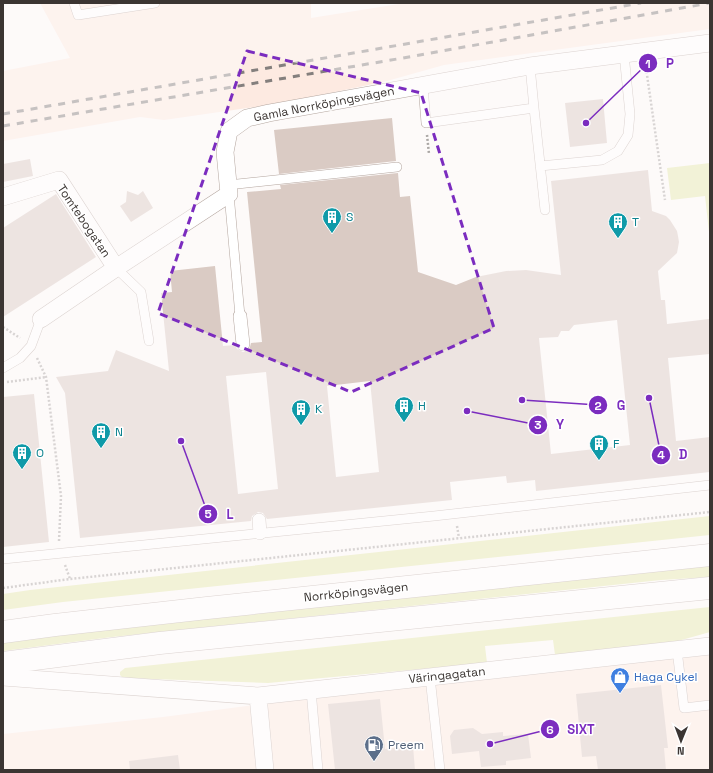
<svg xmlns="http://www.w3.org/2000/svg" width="713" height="773" font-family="'Space Grotesk',sans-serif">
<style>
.built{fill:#fdeae1}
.green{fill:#e4e9ad}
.building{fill:#dacbc4;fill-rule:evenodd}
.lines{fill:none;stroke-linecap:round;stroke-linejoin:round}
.service-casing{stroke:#b4a69f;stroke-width:10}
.pedestrian-casing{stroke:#b4a69f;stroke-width:14}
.minor-casing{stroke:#b4a69f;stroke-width:18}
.secondary-casing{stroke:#b4a69f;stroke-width:23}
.path{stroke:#aba7a5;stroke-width:2.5;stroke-dasharray:2 2;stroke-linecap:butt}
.service{stroke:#fff;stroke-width:9}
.pedestrian{stroke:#fff;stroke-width:13}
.minor{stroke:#fff;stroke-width:17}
.secondary{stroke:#fff;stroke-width:22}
.rail{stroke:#847f7d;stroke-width:3;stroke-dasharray:7 7;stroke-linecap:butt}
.marked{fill:none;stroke:#7b2cbf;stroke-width:3;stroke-dasharray:8 5;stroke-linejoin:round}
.labels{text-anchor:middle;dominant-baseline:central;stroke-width:3;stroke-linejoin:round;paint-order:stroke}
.street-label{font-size:12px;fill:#3b3532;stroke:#fff}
.culture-label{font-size:12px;fill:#0d838f;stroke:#fff;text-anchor:start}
.shop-label{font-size:12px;fill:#366cbe;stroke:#fff;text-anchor:start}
.service-label{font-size:12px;fill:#4e5e75;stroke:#fff;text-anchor:start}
.leader{fill:none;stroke:#7b2cbf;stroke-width:1.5}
.callout-dot{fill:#7b2cbf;stroke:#fff;stroke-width:1.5}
.mark-label{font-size:12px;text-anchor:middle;font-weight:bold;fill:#fff}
.callout-label{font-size:13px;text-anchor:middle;font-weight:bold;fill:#7b2cbf;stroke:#fff;stroke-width:3;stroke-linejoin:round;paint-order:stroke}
</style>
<rect width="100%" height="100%" fill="#fdfaf9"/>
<path class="built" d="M40 3H311V18L405 3H710V29L444 65 387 81 283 103 164 120 140 117 3 141V71L70 58Z
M710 653V770H3V734L163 717 293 700Z"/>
<path class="green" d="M710 163V241L705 196 671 200 667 168Z
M710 516V535L63 602 3 610V594L30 590Z
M710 566V577L661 580 112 637 3 651V641L111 628Z
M710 607V632L678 641 555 655 553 640 485 646 487 663 268 683 123 678 120 675V672L125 668Z"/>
<path class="building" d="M603 99 607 143 570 147 565 103Z
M392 118 396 161 279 174 274 130Z
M30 159 33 176 3 182V164Z
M648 170 652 211 666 216 670 220 677 231 678 236 679 242 677 253 658 271 661 300H665L667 324 709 319 710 323V354L668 358 676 441 710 437V472L536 491 535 480 507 483 506 476 450 482 452 500 267 519 263 513 258 512 252 516 251 521 80 538 65 393 56 377 108 371 116 350 169 371 161 293 172 292 170 271 215 266 223 346 235 345 237 349 243 352 248 350 250 347 251 343 262 342 247 192 281 189 280 185 398 173 400 197 410 196 418 272 456 285 476 277 506 271 526 270 561 275 551 181ZM617 320 630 445 551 454 539 338 558 337 561 331H569L574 325ZM266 372 278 489 238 494 226 376ZM370 381 379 472 336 477 327 386Z
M127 191 138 195 143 191 153 208 131 222 120 206 126 202Z
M56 194 96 257 3 317V228Z
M34 394 49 542 3 547V397Z
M661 685 668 748H664L666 770H598L596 756 582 757 576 694Z
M380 699 385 749 413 746 415 770H335L328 704Z
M473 728 482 734 503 732V736L528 734 531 758 506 761V765L481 767 479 751 452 754 450 736 454 730Z
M178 755 180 770H130L129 761Z"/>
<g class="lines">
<defs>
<path id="service" d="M74 3 78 15 155 3
M423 86 426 123 534 108 530 66
M534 108 545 210
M540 166 602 160 618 151 628 135 630 114 624 54
M228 185 397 167
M229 194 240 316
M116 268 141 292 149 341
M3 368 20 358 31 346 41 319
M3 559 434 516 710 485
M677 650 684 708 710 705
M430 677 440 770
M311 690 318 770"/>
<path id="pedestrian" d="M240 316 243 344
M259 520 260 533"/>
<path id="minor" d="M3 197 59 180 116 268
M41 319 116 268 229 194 225 152 229 131 247 118 269 113 530 66 710 43
M3 677 258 696 710 646
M258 696 265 770"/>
<path id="secondary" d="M3 632 55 625 207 608 710 555
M3 663 160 643 710 588"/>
</defs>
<use href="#service" class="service-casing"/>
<use href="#pedestrian" class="pedestrian-casing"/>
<use href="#minor" class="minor-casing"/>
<use href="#secondary" class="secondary-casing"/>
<path class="path" d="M646 68 665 200
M427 135 429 154
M3 327 20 338
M37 358 46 377 61 496 59 541
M7 382 46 377
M457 526 459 538
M65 565 70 579
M3 588 70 579 710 512"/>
<use href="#service" class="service"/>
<use href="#pedestrian" class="pedestrian"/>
<use href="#minor" class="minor"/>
<use href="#secondary" class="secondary"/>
<path class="rail" d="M3 114 641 3
M3 126 403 58 710 3"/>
</g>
<path d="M0 0H713V773H0ZM247 51 421 93 494 328 351 392 158 313Z" fill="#fdfaf9" fill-opacity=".55" fill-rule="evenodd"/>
<path class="marked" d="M247 51 421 93 494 328 351 392 158 313Z"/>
<defs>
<symbol id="building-pin" viewBox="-11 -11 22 30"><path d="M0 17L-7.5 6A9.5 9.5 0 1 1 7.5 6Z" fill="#0f9aa8" stroke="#fff"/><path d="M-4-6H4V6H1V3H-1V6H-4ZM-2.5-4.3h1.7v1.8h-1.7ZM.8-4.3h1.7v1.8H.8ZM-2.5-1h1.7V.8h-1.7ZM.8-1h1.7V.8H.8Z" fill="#fff"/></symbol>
<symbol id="shop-pin" viewBox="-11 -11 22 30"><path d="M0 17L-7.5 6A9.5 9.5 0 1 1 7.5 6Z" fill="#3f7fe0" stroke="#fff"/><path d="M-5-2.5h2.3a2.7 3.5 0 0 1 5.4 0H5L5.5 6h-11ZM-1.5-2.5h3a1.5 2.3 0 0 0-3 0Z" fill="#fff"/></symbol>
<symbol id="fuel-pin" viewBox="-11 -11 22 30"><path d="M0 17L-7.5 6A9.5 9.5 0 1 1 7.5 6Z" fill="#5c6f8a" stroke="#fff"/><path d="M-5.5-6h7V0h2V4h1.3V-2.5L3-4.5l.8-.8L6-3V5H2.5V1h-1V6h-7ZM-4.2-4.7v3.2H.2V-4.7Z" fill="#fff"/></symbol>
</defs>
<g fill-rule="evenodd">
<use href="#building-pin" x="321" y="206" width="22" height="30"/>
<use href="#building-pin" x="607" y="211" width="22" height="30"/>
<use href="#building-pin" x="393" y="395" width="22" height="30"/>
<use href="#building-pin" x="290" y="398" width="22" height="30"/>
<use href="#building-pin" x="90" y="421" width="22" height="30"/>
<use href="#building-pin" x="588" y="433" width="22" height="30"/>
<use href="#building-pin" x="11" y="442" width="22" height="30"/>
<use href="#shop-pin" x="609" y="666" width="22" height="30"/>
<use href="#fuel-pin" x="363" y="734" width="22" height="30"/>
</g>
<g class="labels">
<g class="street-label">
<text transform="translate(324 104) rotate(-11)">Gamla Norrköpingsvägen</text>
<text transform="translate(84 221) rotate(56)">Tomtebogatan</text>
<text transform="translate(356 592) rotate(-6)">Norrköpingsvägen</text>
<text transform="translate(447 675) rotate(-6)">Väringagatan</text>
</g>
<g class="culture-label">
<text x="346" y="217">S</text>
<text x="632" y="222">T</text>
<text x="418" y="406">H</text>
<text x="315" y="409">K</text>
<text x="115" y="432">N</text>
<text x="613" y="444">F</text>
<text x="36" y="453">O</text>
</g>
<g class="shop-label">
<text x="634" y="677">Haga Cykel</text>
</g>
<g class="service-label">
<text x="388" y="745">Preem</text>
</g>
</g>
<path class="leader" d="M586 123L648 63M522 400L598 405M467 411L538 425M649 398L661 455M181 441L208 514M490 744L550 729"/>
<g class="callout-dot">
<circle cx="586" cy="123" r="4"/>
<circle cx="522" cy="400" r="4"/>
<circle cx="467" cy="411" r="4"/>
<circle cx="649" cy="398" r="4"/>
<circle cx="181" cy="441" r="4"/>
<circle cx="490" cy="744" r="4"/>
<circle cx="648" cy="63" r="10"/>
<circle cx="598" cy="405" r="10"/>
<circle cx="538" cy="425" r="10"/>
<circle cx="661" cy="455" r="10"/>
<circle cx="208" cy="514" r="10"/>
<circle cx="550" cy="729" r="10"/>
</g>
<g class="mark-label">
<text x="648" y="68">1</text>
<text x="598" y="410">2</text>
<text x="538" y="429">3</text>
<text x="661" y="459">4</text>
<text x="208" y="518">5</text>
<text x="550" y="734">6</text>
</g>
<g class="callout-label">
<text x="670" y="68">P</text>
<text x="621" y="410">G</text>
<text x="560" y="429">Y</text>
<text x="683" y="459">D</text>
<text x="230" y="519">L</text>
<text x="581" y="734">SIXT</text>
</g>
<rect width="713" height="773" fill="none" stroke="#3b3532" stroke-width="8"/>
<g transform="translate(681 741) rotate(181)" stroke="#ffffff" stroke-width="3" paint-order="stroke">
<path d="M0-3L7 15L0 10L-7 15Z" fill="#3b3532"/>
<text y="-6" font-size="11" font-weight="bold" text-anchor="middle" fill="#3b3532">N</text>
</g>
</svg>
